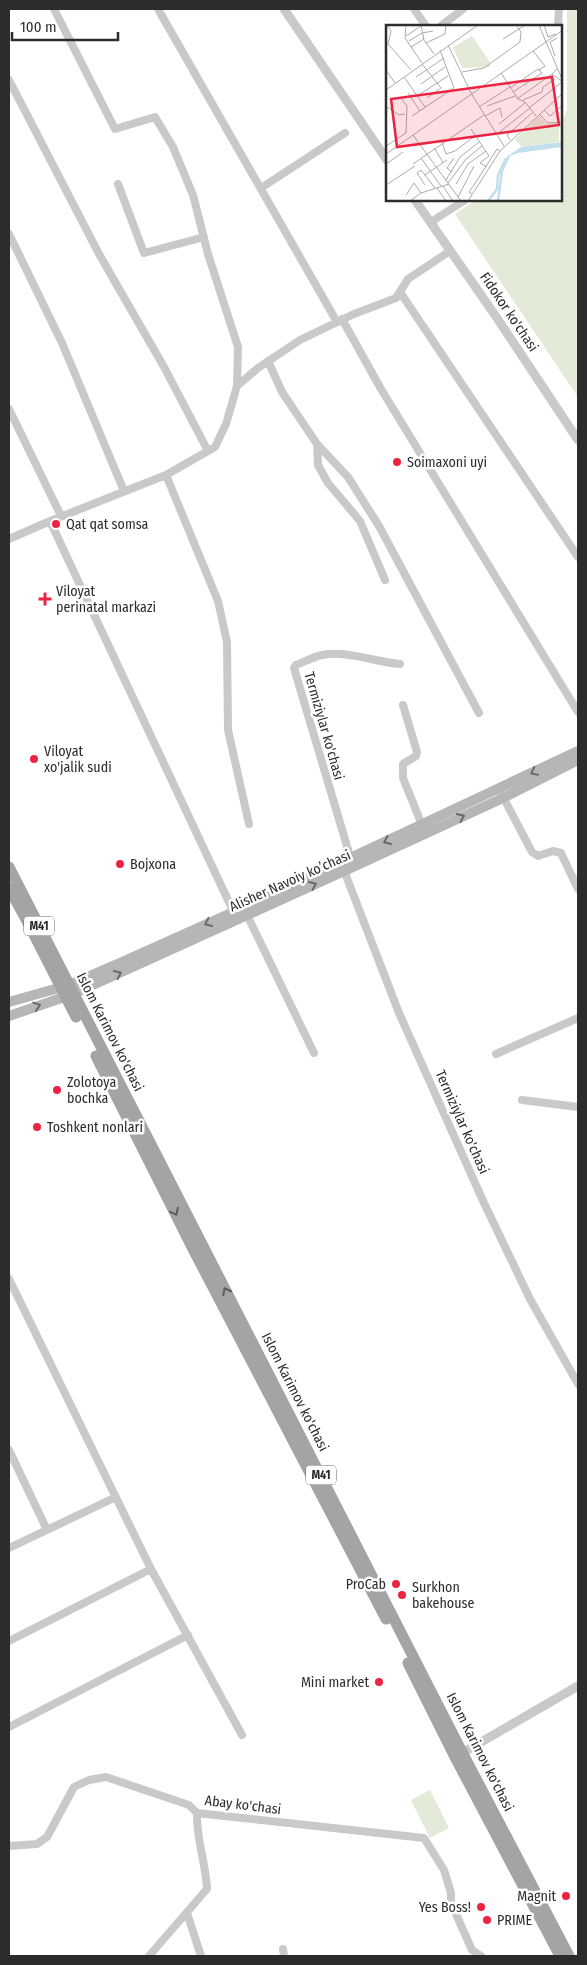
<svg xmlns="http://www.w3.org/2000/svg" width="587" height="1965" font-family="'Fira Sans Condensed',sans-serif">
<style>
.green{fill:#e3ebd8}
.lines{fill:none;stroke-linecap:round;stroke-linejoin:round}
.minor{stroke:#c9c9c9;stroke-width:8}
.tertiary{stroke:#c9c9c9;stroke-width:9}
.secondary{stroke:#b6b6b6;stroke-width:10}
.primary{stroke:#a4a4a4;stroke-width:11}
.oneway{stroke:#6a6a6a}
.oneway2{stroke:#5c5c5c}
.poi-dot{fill:#ec2441;stroke:#fff;stroke-width:2}
.labels{text-anchor:middle;dominant-baseline:central;stroke-width:5;stroke-linejoin:round;paint-order:stroke}
.shield{fill:#fff;stroke:#6b6b6b;stroke-width:1}
.shield-label{font-size:12px;font-weight:bold;fill:#2c2c2c}
.street-label{font-size:14px;fill:#2c2c2c;stroke:#fff}
.poi-label{font-size:14px;fill:#2c2c2c;stroke:#fff;text-anchor:start}
.inset-river{fill:none;stroke:#c3dfec;stroke-width:2.5}
.inset-road{fill:none;stroke:#ababab;stroke-width:1}
.view{fill:#ec2441;fill-opacity:0.15;stroke:#ec2441;stroke-width:2.5}
.inset-edge{fill:none;stroke:#2c2c2c;stroke-width:2.5}
</style>
<rect width="100%" height="100%" fill="#fff"/>
<path class="green" d="M567 9H578V397L455 214 476 200H561V126L567 109Z
M430 1790 449 1828 430 1838 411 1800Z"/>
<g class="lines">
<path class="minor" d="M54 9 115 129 155 117 173 147 193 195 208 254 238 347 237 386
M158 9 337 322
M414 9 426 26
M441 26 463 9
M558 26 559 9
M9 80 99 254 164 367 208 451
M118 184 144 253 204 237
M261 188 345 133
M431 222 465 200
M9 234 62 343 124 491
M400 292 578 557
M342 319 381 389 578 712
M268 361 282 392 317 444 348 477 379 526 479 713
M9 409 61 516
M317 444 318 465 328 483 360 521 385 580
M166 475 218 601 227 642 228 730 249 824
M50 521 235 915
M9 539 50 521 166 475 215 447 226 424 237 386 258 368 300 340 354 314 396 298 408 279 450 251
M403 705 417 752 416 756 403 764V778L422 825
M501 793 532 852 538 856 553 851 561 853 578 889
M352 863 294 668 296 665C304 662 313 657 322 655 347 650 374 662 400 664
M343 868 399 1013 484 1203 530 1299 578 1384
M247 915 314 1053
M496 1054 578 1018
M522 1100 578 1107
M9 1279 151 1569 242 1735
M9 1450 47 1530
M9 1548 116 1497
M9 1641 151 1569
M9 1727 188 1635
M9 1846 37 1844 47 1837 74 1787 89 1780 106 1777 189 1805 197 1813 424 1838 444 1870 451 1893V1903L472 1950 481 1956
M187 1913 201 1956
M283 1949 284 1956
M149 1956 207 1889C206 1864 196 1838 197 1813"/>
<path class="tertiary" d="M284 9 387 160
M415 200 497 318 578 440
M457 1756 578 1686"/>
<path class="secondary" d="M9 1002 69 985 122 962 265 898 578 751
M9 1016 73 994 353 867 503 798 578 760"/>
<path class="primary" d="M9 867 462 1752 569 1956
M9 888 27 921 76 1017
M96 1056 192 1247 386 1619
M408 1663 455 1757 560 1956"/>
</g>
<defs><path id="oneway-chevron" d="M-2-3.5L2.5 0L-2 3.5" fill="none" stroke-width="1.6" stroke-linecap="round" stroke-linejoin="round" transform="scale(1.25)"/></defs>
<g class="oneway">
<use href="#oneway-chevron" transform="translate(534 772) rotate(154)"/>
<use href="#oneway-chevron" transform="translate(461 817) rotate(-25)"/>
<use href="#oneway-chevron" transform="translate(387 841) rotate(156)"/>
<use href="#oneway-chevron" transform="translate(313 885) rotate(-24)"/>
<use href="#oneway-chevron" transform="translate(208 923) rotate(155)"/>
<use href="#oneway-chevron" transform="translate(118 974) rotate(-25)"/>
<use href="#oneway-chevron" transform="translate(37 1006) rotate(-18)"/>
</g>
<g class="oneway2">
<use href="#oneway-chevron" transform="translate(175 1212) rotate(64)"/>
<use href="#oneway-chevron" transform="translate(226 1291) rotate(-117)"/>
</g>
<g class="poi-dot">
<circle cx="397" cy="462" r="5"/>
<circle cx="56" cy="524" r="5"/>
<path d="M42.5 591.5h5v5h5v5h-5v5h-5v-5h-5v-5h5z"/>
<circle cx="34" cy="759" r="5"/>
<circle cx="120" cy="864" r="5"/>
<circle cx="57" cy="1090" r="5"/>
<circle cx="37" cy="1127" r="5"/>
<circle cx="396" cy="1584" r="5"/>
<circle cx="402" cy="1595" r="5"/>
<circle cx="379" cy="1682" r="5"/>
<circle cx="566" cy="1896" r="5"/>
<circle cx="481" cy="1907" r="5"/>
<circle cx="487" cy="1920" r="5"/>
</g>
<g class="labels">
<g class="shield">
<rect x="24" y="916.5" width="30" height="19" rx="4"/>
<rect x="306" y="1465.5" width="30" height="19" rx="4"/>
</g>
<g class="shield-label">
<text x="39" y="926">M41</text>
<text x="321" y="1475">M41</text>
</g>
<g class="street-label">
<text transform="translate(509 312) rotate(56)">Fidokor ko'chasi</text>
<text transform="translate(324 726) rotate(74)">Termiziylar ko'chasi</text>
<text transform="translate(290 881) rotate(-24)">Alisher Navoiy ko’chasi</text>
<text transform="translate(110 1032) rotate(63)">Islom Karimov ko'chasi</text>
<text transform="translate(462 1122) rotate(66)">Termiziylar ko'chasi</text>
<text transform="translate(295 1392) rotate(63)">Islom Karimov ko'chasi</text>
<text transform="translate(480 1752) rotate(63)">Islom Karimov ko'chasi</text>
<text transform="translate(243 1805) rotate(7)">Abay ko'chasi</text>
</g>
<g class="poi-label">
<text x="407" y="462">Soimaxoni uyi</text>
<text x="66" y="524">Qat qat somsa</text>
<text x="56" y="591">Viloyat<tspan x="56" dy="16">perinatal markazi</tspan></text>
<text x="44" y="751">Viloyat<tspan x="44" dy="16">xo'jalik sudi</tspan></text>
<text x="130" y="864">Bojxona</text>
<text x="67" y="1082">Zolotoya<tspan x="67" dy="16">bochka</tspan></text>
<text x="47" y="1127">Toshkent nonlari</text>
<text x="386" y="1584" text-anchor="end">ProCab</text>
<text x="412" y="1587">Surkhon<tspan x="412" dy="16">bakehouse</tspan></text>
<text x="369" y="1682" text-anchor="end">Mini market</text>
<text x="556" y="1896" text-anchor="end">Magnit</text>
<text x="471" y="1907" text-anchor="end">Yes Boss!</text>
<text x="497" y="1920">PRIME</text>
</g>
</g>
<g transform="translate(386 25)">
<rect width="176" height="176" fill="#fff"/>
<path d="M86 11 104 37V42L76 43 67 22ZM153 91 161 99 173 98V117L136 122 129 114Z" fill="#e3ebd8"/>
<path d="M176 117V122L132 128 119 133 135 122Z" fill="#c3dfec"/>
<path class="inset-river" d="M102 176 111 164 112 150 120 133M112 176 116 146 123 131"/>
<path class="inset-road" d="M1 0 5 6 2 19 25 45M20 0 19 13 36 38M35 0 38 15 48 29M153 0 160 17M158 0 162 12 170 9M20 11 35 1M117 14 139 0M23 16 36 8 47 6M160 17 177 56M40 18 59 9 60 0M62 20 85 68 118 121M25 22 38 14M147 26 159 41 153 45M169 31 164 17 171 13M36 39 55 63 41 73M171 44 166 49 177 57M0 45 9 58M76 47 98 43 134 17 135 7 130 0M115 48 132 74 139 77 150 91M18 52 39 82M30 52 58 33M35 59 59 42M124 63 152 44 156 48 127 67M0 65 92 0M22 68 34 86M31 71 62 51M131 74 166 49M137 75 156 67 157 62 169 54M0 81 13 90 19 89M101 81 129 71M93 82 124 62M143 83 176 57M158 85 164 91 177 80M153 89 162 98 177 97M26 91 68 63 54 25M99 91 114 83 116 92M113 99 139 78M85 104 103 131 94 138 101 142M111 109 144 83M27 110 75 176M124 115 121 110 146 88M56 117 60 129 69 126 89 111M0 121 20 108 21 81 14 72M48 123 57 137M0 129 177 5M35 133 55 161M0 139 17 127M27 139 98 90M66 147 61 143 68 133M39 150 61 135M60 155 74 132 93 117M62 158 80 134 96 121M70 159 82 139 100 126M0 160 29 141M39 160 31 148 35 145 49 163M57 161 67 176M51 163 60 176M86 169 83 167 88 160 111 124 114 126M20 170 28 158 35 168M72 172 88 141M24 176 35 168 63 159M82 176 114 126 177 68"/>
<path class="view" d="M166 52 173 100 11 122 5 74Z"/>
<rect width="176" height="176" class="inset-edge"/>
</g>
<rect width="587" height="1965" fill="none" stroke="#2c2c2c" stroke-width="20"/>
<path d="M12 32v8h106v-8" fill="none" stroke="#2c2c2c" stroke-width="2.5"/>
<text x="20" y="32" font-size="15" fill="#2c2c2c" stroke="#ffffff" stroke-width="4" paint-order="stroke">100 m</text>
</svg>
